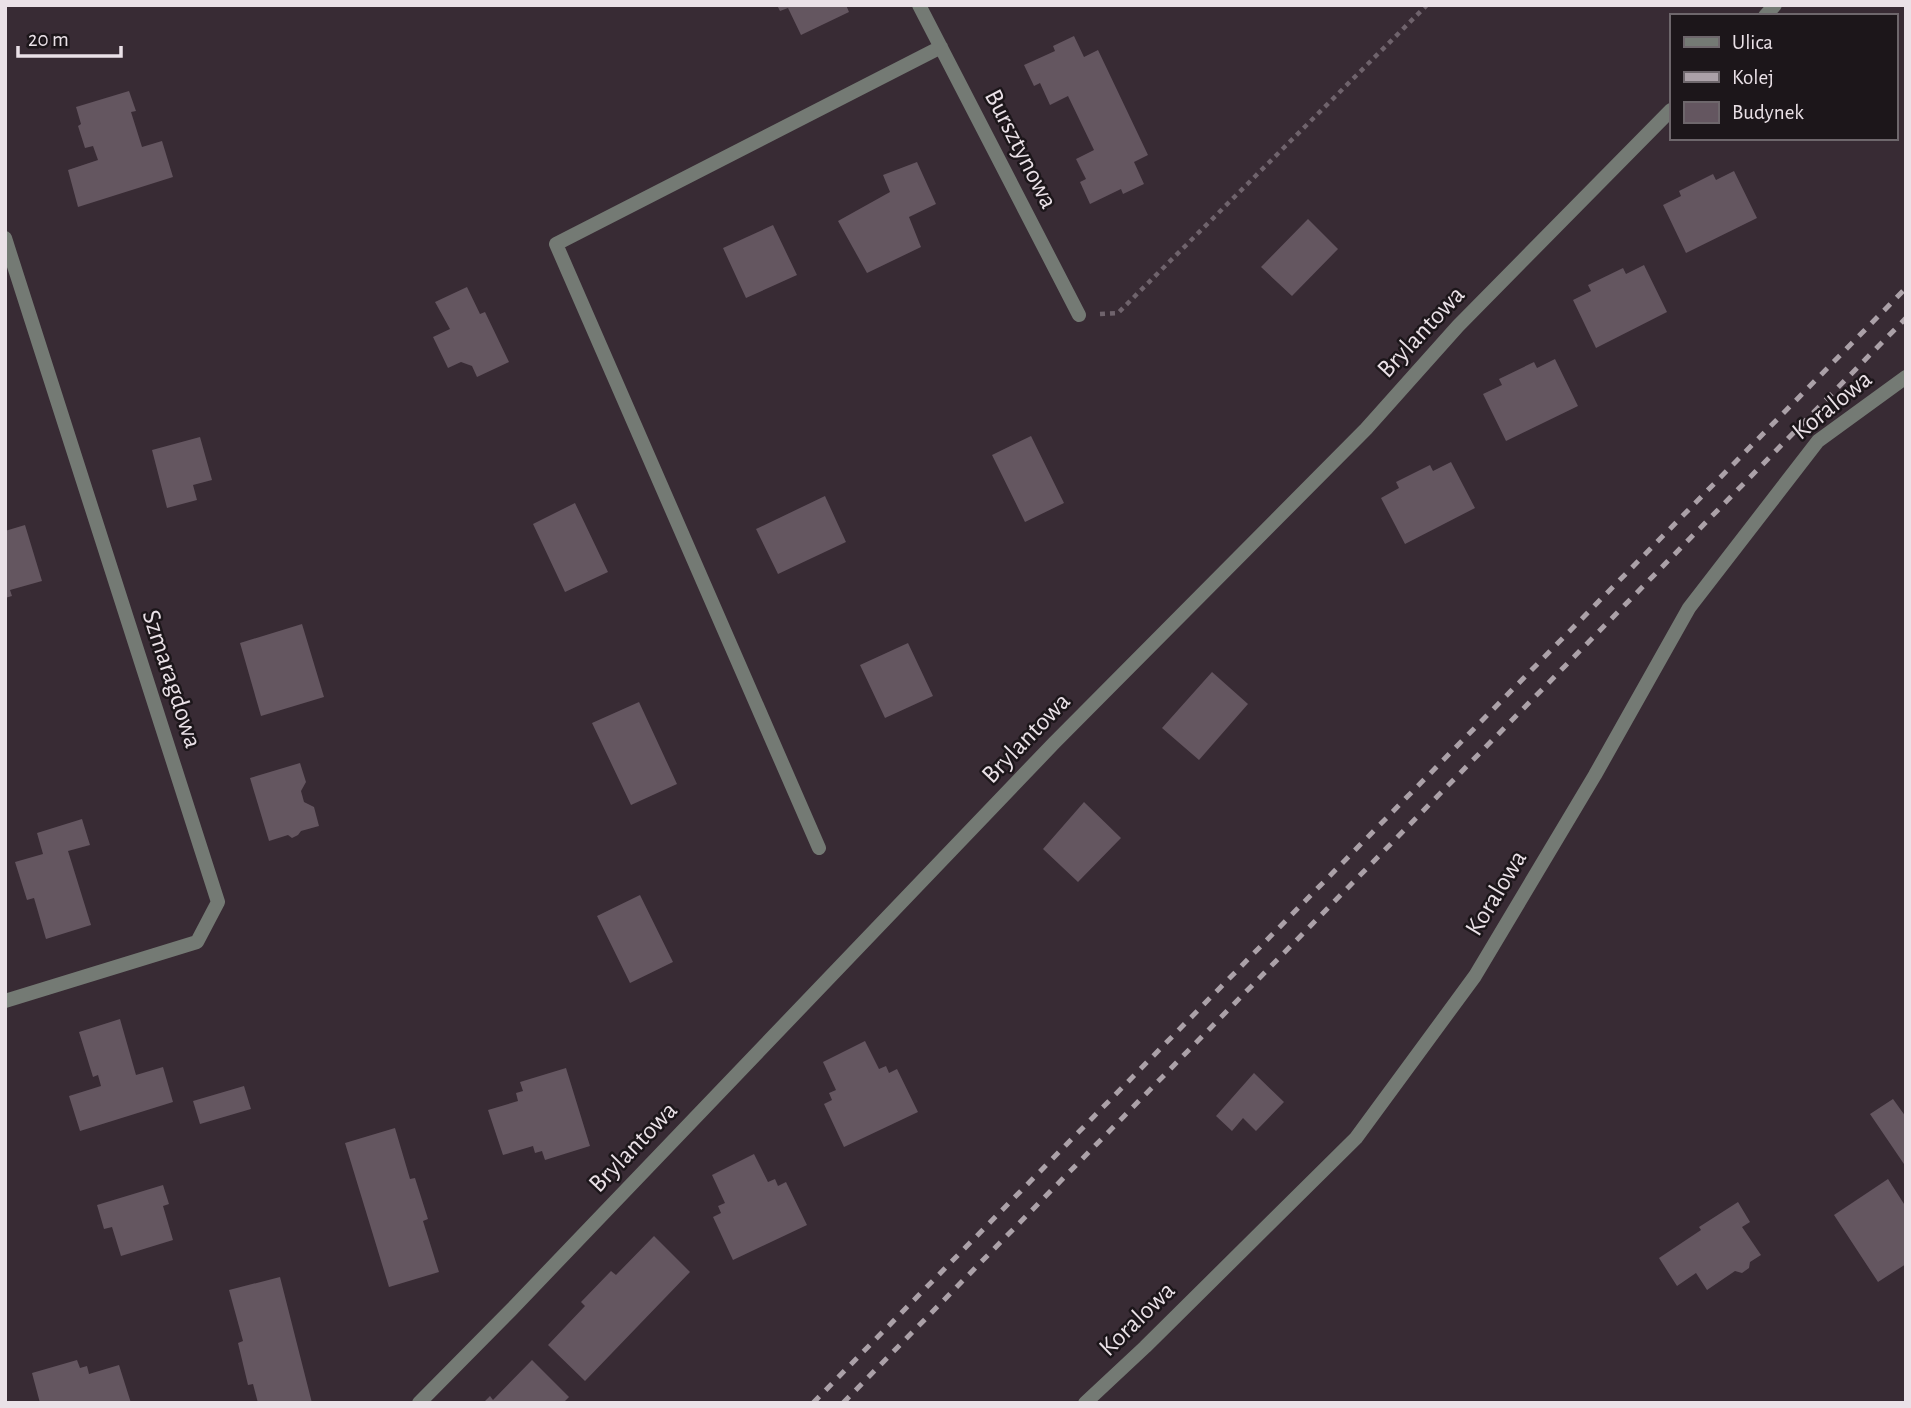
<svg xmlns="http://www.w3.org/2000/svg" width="1911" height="1408" font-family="'Alegreya Sans',sans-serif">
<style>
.building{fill:#645660}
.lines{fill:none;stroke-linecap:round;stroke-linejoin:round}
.path{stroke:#6f636c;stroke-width:4.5;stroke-dasharray:5 5;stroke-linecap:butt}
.minor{stroke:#747a74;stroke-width:14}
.rail{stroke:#aba1a8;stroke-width:5;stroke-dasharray:9 9;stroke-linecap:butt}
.labels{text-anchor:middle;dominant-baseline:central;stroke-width:5;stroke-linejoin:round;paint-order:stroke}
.street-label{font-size:26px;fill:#eae1e7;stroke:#1c161a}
</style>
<rect width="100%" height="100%" fill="#382b34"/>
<path class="building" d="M777 5H846L849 12 801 35 788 8 780 11Z
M1074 36 1084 57 1098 50 1148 155 1134 162 1144 184 1123 194 1121 189 1090 204 1080 182 1086 179 1076 159 1094 150 1068 96 1050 105 1040 83 1034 86 1024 65 1055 51 1053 46Z
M129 91 136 111 131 112 142 147 162 141 173 177 78 207 68 170 98 160 93 146 85 148 78 126 81 124 76 107Z
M917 162 936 204 909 217 921 247 867 273 838 221 890 192 883 175Z
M1734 171 1757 218 1686 253 1663 205 1681 196 1679 191 1713 174 1716 180Z
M1308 219 1338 249 1292 296 1261 267Z
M773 225 797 275 746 298 723 248Z
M1644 265 1667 312 1596 348 1573 300 1591 291 1588 285 1623 268 1626 274Z
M467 287 480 314 485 312 509 362 477 377 472 366 461 362 448 368 433 337 450 329 435 302Z
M1555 359 1578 406 1506 441 1483 394 1502 385 1499 379 1534 362 1537 368Z
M1031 436 1064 503 1025 522 992 455Z
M200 437 212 480 193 485 197 500 167 508 152 450Z
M1451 462 1475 508 1405 544 1381 498 1399 488 1396 482 1430 465 1433 471Z
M825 496 846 542 778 574 756 529Z
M575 503 608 572 565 592 533 524Z
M25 525 42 581 10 590 12 596 5 598V531Z
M302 624 324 697 261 716 240 643Z
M908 643 933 696 885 718 860 665Z
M1212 672 1248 704 1199 760 1162 728Z
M639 702 677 784 631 805 592 723Z
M300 763 306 782 301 791 304 802 314 807 319 826 301 831 298 835 292 838 288 835 269 841 250 778Z
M1084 802 1121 838 1078 882 1043 849Z
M82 819 90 845 68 851 91 925 46 939 34 898 27 900 15 862 43 854 37 833Z
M640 895 673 962 630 983 597 916Z
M120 1019 136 1075 163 1067 173 1102 80 1131 69 1096 101 1086 98 1075 93 1077 79 1032Z
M865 1041 879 1069 886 1066 889 1073 897 1069 918 1112 844 1147 824 1104 832 1100 829 1093 836 1090 823 1062Z
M566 1068 590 1146 545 1160 542 1151 535 1153 533 1146 503 1155 488 1110 518 1101 516 1093 523 1091 520 1082Z
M1254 1073 1284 1102 1256 1131 1243 1118 1232 1131 1216 1116Z
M244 1086 251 1109 200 1124 193 1101Z
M1893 1099 1906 1117V1167L1870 1114Z
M395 1128 410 1179 415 1178 428 1219 423 1221 439 1272 389 1287 345 1143Z
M754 1154 768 1182 775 1179 778 1186 786 1182 807 1225 733 1260 713 1217 721 1213 718 1206 725 1203 712 1175Z
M1888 1179 1906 1207V1264L1878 1282 1834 1215Z
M163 1185 169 1204 163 1206 173 1240 121 1256 112 1227 104 1229 97 1205Z
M1738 1202 1750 1222 1742 1227 1761 1255 1750 1262 1749 1268 1742 1273 1735 1271 1707 1290 1696 1273 1677 1286 1659 1258 1701 1230 1699 1227Z
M654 1236 690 1272 585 1381 548 1345 585 1306 581 1302 611 1271 616 1275Z
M280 1277 312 1403H258L253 1384 248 1385 238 1343 243 1341 229 1290Z
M77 1360 80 1368 87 1366 89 1374 119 1365 131 1403H40L32 1373Z
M532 1360 569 1397 563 1403H483L490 1396 493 1400Z"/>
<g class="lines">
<path class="path" d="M1100 314 1118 313 1427 5"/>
<path class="minor" d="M919 5 1079 315
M1765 16 1775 5
M5 238 218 902 197 942 5 1001
M819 848 556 244 941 47
M419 1403 511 1310 1054 743 1366 429 1458 326 1671 110
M1085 1403 1145 1347 1356 1138 1475 976 1595 775 1689 608 1818 441 1906 377"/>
<path class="rail" d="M813 1403 1906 288
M843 1403 1906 318"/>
</g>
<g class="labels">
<g class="street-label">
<text transform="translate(1021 149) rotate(63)">Bursztynowa</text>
<text transform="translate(1421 332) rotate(-47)">Brylantowa</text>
<text transform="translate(1832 405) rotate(-39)">Koralowa</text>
<text transform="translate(172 679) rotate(72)">Szmaragdowa</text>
<text transform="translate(1026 738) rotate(-46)">Brylantowa</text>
<text transform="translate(1496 893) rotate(-59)">Koralowa</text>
<text transform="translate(633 1147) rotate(-46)">Brylantowa</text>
<text transform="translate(1137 1319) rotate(-44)">Koralowa</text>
</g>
</g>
<rect width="1911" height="1408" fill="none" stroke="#eae1e7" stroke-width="14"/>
<rect x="1670" y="14" width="228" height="126" fill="#1c161a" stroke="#6e676c" stroke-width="2"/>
<rect x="1684" y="37" width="35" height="10" fill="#747a74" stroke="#6e676c" stroke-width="2"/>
<text x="1732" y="49" font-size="21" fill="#eae1e7">Ulica</text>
<rect x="1684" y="72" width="35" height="10" fill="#aba1a8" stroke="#6e676c" stroke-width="2"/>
<text x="1732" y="84" font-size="21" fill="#eae1e7">Kolej</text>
<rect x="1684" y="102" width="35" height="21" fill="#645660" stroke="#6e676c" stroke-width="2"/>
<text x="1732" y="119" font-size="21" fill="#eae1e7">Budynek</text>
<path d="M18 46v10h103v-10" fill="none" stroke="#eae1e7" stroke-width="3.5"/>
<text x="28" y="46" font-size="21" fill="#eae1e7" stroke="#1c161a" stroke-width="5" paint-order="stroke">20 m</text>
</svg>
